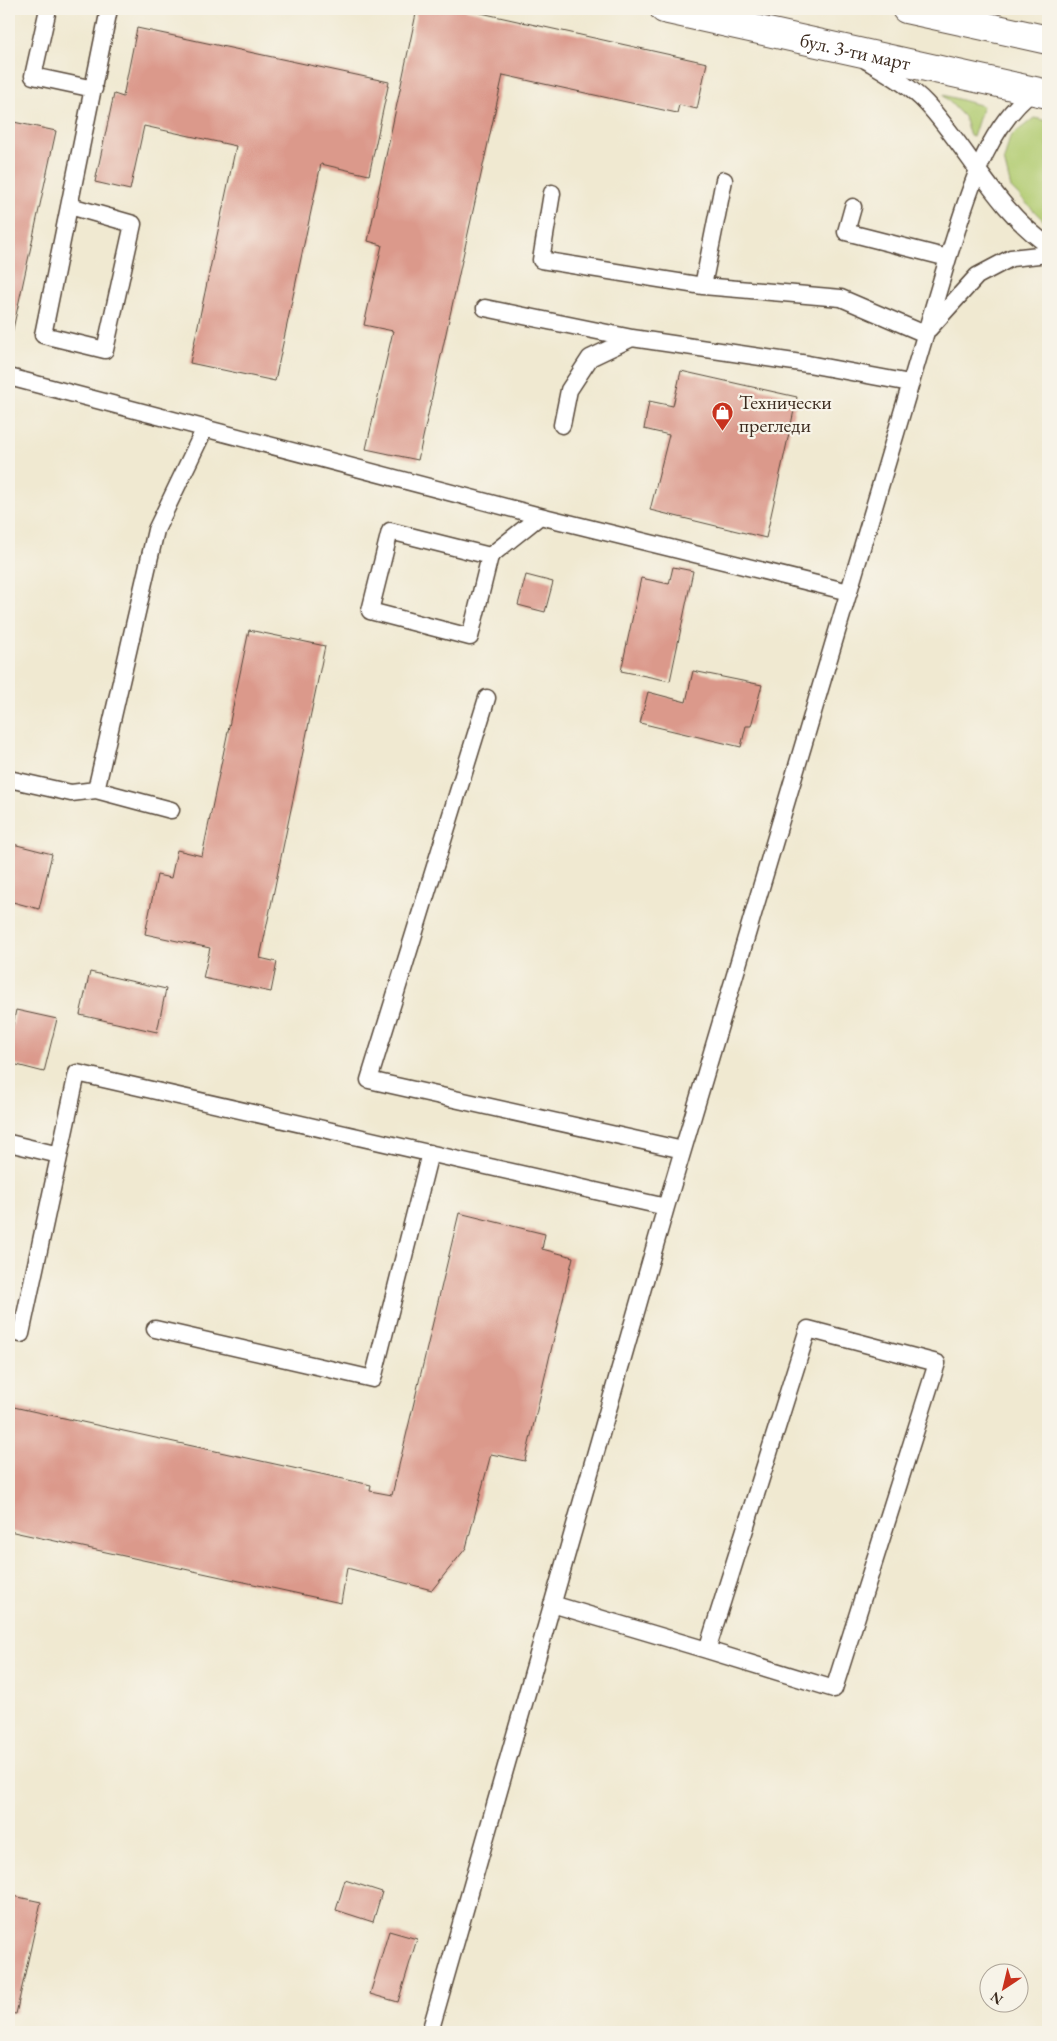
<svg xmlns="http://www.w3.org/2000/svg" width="1057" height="2041" font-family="'EB Garamond',serif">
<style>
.green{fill:#b2cc72;stroke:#767b48}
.building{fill:#db998b}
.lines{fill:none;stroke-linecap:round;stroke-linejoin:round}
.service-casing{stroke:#564739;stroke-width:19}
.secondary-casing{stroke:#564739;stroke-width:30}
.service{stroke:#fff;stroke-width:16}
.secondary{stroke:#fff;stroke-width:28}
.labels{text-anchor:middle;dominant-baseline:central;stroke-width:4.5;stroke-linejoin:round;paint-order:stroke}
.street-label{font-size:20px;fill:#3b2a1e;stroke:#f7f3e8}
.poi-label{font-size:20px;fill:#3b2a1e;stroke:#f7f3e8;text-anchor:start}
</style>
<rect width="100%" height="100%" fill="#f7f3e8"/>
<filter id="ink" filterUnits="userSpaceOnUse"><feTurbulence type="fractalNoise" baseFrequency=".02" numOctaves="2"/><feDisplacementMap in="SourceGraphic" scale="10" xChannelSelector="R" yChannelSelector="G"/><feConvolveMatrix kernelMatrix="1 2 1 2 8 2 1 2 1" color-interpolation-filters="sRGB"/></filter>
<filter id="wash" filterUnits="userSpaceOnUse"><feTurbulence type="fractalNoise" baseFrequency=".0096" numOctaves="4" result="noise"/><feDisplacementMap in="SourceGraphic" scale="20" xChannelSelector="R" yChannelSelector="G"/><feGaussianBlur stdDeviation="1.12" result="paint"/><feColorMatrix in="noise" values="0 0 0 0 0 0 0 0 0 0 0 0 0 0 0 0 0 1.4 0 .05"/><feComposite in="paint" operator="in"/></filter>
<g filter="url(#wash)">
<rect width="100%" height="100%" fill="#f0e9d1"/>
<path class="green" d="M943 95 983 106 973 137 970 136 964 117Z
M1034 118 1048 121V223L1044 221 1011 188 1004 160 1010 137Z"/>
<g id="blocks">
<path class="building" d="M417 9H463L707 63 697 109 679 105 677 113 503 75 418 460 366 449 393 331 364 325 382 245 368 241Z
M137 28 389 82 369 175 321 164 275 381 190 363 236 146 144 126 130 190 95 182 114 94 123 97Z
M9 121 56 131 10 343H9Z
M681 371 797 397 766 538 650 510 669 435 644 429 649 401 673 406Z
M673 567 693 571 670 681 621 671 641 578 669 584Z
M526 575 553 582 545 612 518 605Z
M249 630 325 646 260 958 277 962 271 992 203 978 210 948 145 934 157 875 171 878 177 850 202 856Z
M693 671 762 685 751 726H746L741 747 640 723 648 692 686 702Z
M9 843 52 854 39 909 9 901Z
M90 972 166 989 157 1032 80 1015Z
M16 1010 57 1019 44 1072 9 1063V1043Z
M459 1213 545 1234 542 1249 573 1257 525 1461 491 1454 466 1548 432 1590 347 1568 341 1603 9 1531V1406L371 1485 370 1491 392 1495Z
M345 1880 382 1892 373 1922 336 1910Z
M9 1895 41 1902 16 2014 9 2013Z
M389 1931 417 1939 398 2002 370 1994Z"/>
</g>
</g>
<g filter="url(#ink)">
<use href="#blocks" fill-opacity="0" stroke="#564739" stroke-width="1"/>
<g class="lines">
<defs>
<path id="service" d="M48 9 33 76 94 89
M867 61C887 73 910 86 926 103 968 148 997 211 1048 245
M724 180 703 286 841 298 925 334
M552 193 541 260 703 286
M70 206 133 224 105 350 43 335 109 9
M853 207 846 232 948 258
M485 308 632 338
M929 329 977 276 1011 258 1048 254
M9 377 540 516 849 592
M562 425 569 390 590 358 632 338 808 364 910 383
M490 556 390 531 370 611 470 637 490 556 540 516
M487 698 369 1080 683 1150
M9 779 71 793 96 790
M171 810 96 790 156 530 205 428
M9 1143 59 1155
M155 1329 373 1379 430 1153
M9 1331 21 1334 77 1073 666 1207
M552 1604 707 1650 808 1329 937 1363 834 1689 707 1650
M430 2032 666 1207 948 258C968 198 983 129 1036 89"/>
<g id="secondary">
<path id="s1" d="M664 9 1048 94"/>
<path d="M906 9 1048 40"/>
</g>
</defs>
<use href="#service" class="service-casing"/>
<use href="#secondary" class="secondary-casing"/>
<use href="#service" class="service"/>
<use href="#secondary" class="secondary"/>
</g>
</g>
<defs>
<symbol id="shop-pin" viewBox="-11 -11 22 30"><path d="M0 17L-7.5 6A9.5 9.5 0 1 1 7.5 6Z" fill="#c8321e" stroke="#f7f3e8"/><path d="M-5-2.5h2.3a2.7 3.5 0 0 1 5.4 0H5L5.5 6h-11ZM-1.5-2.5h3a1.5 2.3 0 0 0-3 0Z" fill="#fff"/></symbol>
</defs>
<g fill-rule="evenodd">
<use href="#shop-pin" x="710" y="400" width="25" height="34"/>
</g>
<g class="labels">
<g class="street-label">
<text stroke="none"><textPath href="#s1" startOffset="196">бул. 3-ти март</textPath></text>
</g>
<g class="poi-label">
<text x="739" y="402">Технически<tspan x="739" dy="23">прегледи</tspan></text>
</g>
</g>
<rect width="1057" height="2041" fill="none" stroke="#f7f3e8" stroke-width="30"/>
<g transform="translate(1004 1988) rotate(215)"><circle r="24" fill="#f7f3e8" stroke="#aca397"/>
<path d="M0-4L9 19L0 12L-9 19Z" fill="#c8321e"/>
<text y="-8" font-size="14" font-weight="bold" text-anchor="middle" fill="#3b2a1e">N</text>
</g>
</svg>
